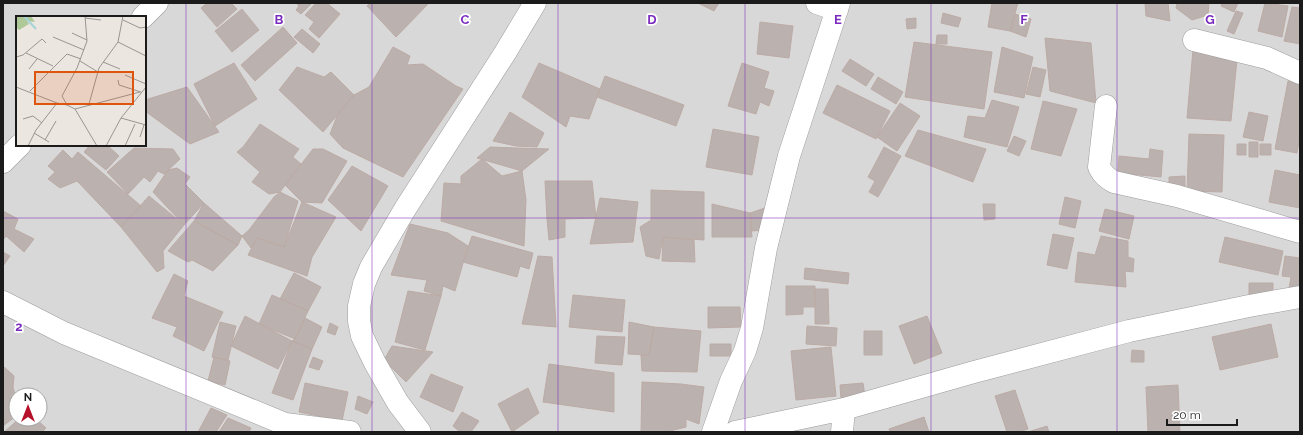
<svg xmlns="http://www.w3.org/2000/svg" width="1303" height="435" font-family="Raleway,sans-serif">
<style>
.residential{fill:#d9d8d8;fill-rule:evenodd}
.building{fill:#bbb1ae;stroke:#bcaba5}
.lines{fill:none;stroke-linecap:round;stroke-linejoin:round}
.minor-casing{stroke:#9c9c9c;stroke-width:23}
.minor{stroke:#fff;stroke-width:22}
.grid{fill:none;stroke:#7b2cbf;stroke-width:1;stroke-opacity:0.55}
.inset-river{fill:none;stroke:#a4d3d6;stroke-width:2}
.inset-road{fill:none;stroke:#989592;stroke-width:1}
.view{fill:#de560d;fill-opacity:0.15;stroke:#de560d;stroke-width:2}
.inset-edge{fill:none;stroke:#1b1b1b;stroke-width:2}
.grid-label{font-size:13px;text-anchor:middle;font-weight:bold;fill:#7b2cbf;stroke:#fff;stroke-width:3.5;stroke-linejoin:round;paint-order:stroke}
</style>
<rect width="100%" height="100%" fill="#ece6e1"/>
<path class="residential" d="M3 3H1300V432H3ZM17 17H145V145H17ZM16 395H40V419H16Z"/>
<path class="building" d="M207 3H231L237 9 217 27 201 8Z
M296 3H312L301 14 296 10 299 6Z
M316 3H327L340 14 319 38 309 29 314 22 305 15Z
M370 3H429L396 37 367 6Z
M698 3H719L714 11Z
M992 3H1018L1010 31 988 27Z
M1145 3H1168L1170 21 1146 16Z
M1177 3H1209L1208 15 1192 20 1176 8Z
M1222 3H1238L1234 12 1221 6Z
M1265 3 1288 6 1282 37 1258 31Z
M1292 7 1300 8V44L1284 41Z
M242 9 259 30 232 52 215 31Z
M1236 11 1243 13 1234 34 1227 31Z
M943 13 961 18 958 27 941 23Z
M1015 14 1031 19 1026 37 1010 31Z
M916 18V28L907 29 906 19Z
M760 22 793 26 789 58 757 54Z
M283 27 297 43 255 81 241 65Z
M302 29 320 44 313 53 294 37Z
M937 35H947V44H936Z
M1045 38 1091 43 1096 103 1050 91Z
M914 42 992 52 984 109 905 97Z
M393 47 410 56 407 65 423 64 456 86 463 89 403 177 343 148 330 134 337 116 354 95 369 87Z
M1002 47 1033 57 1024 98 994 92Z
M1193 50 1237 59 1231 121 1187 118Z
M850 59 874 74 866 86 842 71Z
M234 63 257 99 215 126 194 84Z
M539 63 600 89 589 119 570 116 566 127 522 97Z
M742 63 769 72 764 88 774 91 769 106 760 102 756 114 728 106Z
M297 67 324 77 331 72 354 95 323 132 279 90Z
M1033 67 1046 70 1040 97 1026 94Z
M605 76 684 105 676 126 597 97Z
M878 77 903 92 896 104 871 89Z
M1288 81 1300 84V136L1297 153 1275 149Z
M837 85 890 111 876 139 823 113Z
M187 87 219 132 190 144 145 111V100Z
M992 100 1019 107 1007 147 964 137 968 116 985 118Z
M1043 101 1077 109 1061 156 1031 149Z
M900 103 920 116 897 151 877 137Z
M510 112 544 133 537 147 516 146 493 141Z
M1249 112 1268 116 1263 141 1243 137Z
M260 124 299 149 293 157 301 164 280 192 269 194 252 182 260 172 237 152 243 147Z
M713 129 759 137 752 175 706 167Z
M918 130 986 149 973 182 905 156Z
M1189 134 1224 135 1222 192 1187 191Z
M1014 136 1026 141 1019 156 1007 151Z
M1249 142H1258V157H1249Z
M1237 144H1246V155H1237Z
M1260 144H1271V155H1260Z
M90 145H107L119 156 106 170 84 152Z
M490 147 517 148 549 149 522 171 477 158Z
M884 147 901 156 878 197 869 192 875 181 868 177Z
M134 148 173 149 180 159 164 174 158 171 150 182 144 177 128 194 107 172Z
M313 149H323L347 161 322 203 302 202 285 185Z
M1150 149 1163 151 1161 177 1118 173 1119 156 1149 159Z
M63 150 72 159 78 152 141 206 121 227 77 181 60 188 48 179 55 172 48 166Z
M482 159 502 176 522 171 526 200 524 246 441 221 444 183 461 184V176Z
M352 166 388 186 361 231 328 200Z
M177 168 190 177 185 184 204 203 184 225 153 192 168 170Z
M1275 170 1300 175V208L1269 202Z
M1185 176V188H1169V177Z
M545 181H592L596 218 565 219V237L549 240 547 219Z
M651 190 704 192V240L663 237 659 259 646 256 640 227 651 220Z
M280 192 298 201 284 247 257 238 251 248 242 236 249 230 274 197Z
M149 196 184 225 163 251 164 268 157 272 121 227Z
M1065 197 1081 201 1075 228 1059 224Z
M600 198 638 202 633 242 590 244Z
M302 202 336 217 312 257 307 276 248 255 257 238 284 247Z
M204 203 242 236 238 245 194 221Z
M712 204 750 213 752 237H712Z
M983 204H995V219L984 220Z
M765 208 763 230 752 231 750 213Z
M1105 209 1134 216 1129 239 1099 231Z
M3 211 18 219 14 229 34 239 24 252 6 236 3 240Z
M194 221 238 245 213 271 192 260 188 262 168 251Z
M410 224 448 233 468 246 455 291 443 286 441 296 424 291 427 280 391 275Z
M1053 234 1074 238 1067 269 1047 265Z
M472 236 533 253 529 269 520 266 517 277 463 262Z
M1101 236 1128 241V257L1134 259 1133 272 1125 271 1126 287 1075 282 1078 252 1095 255Z
M663 237 694 240 695 262 662 261Z
M1225 237 1283 251 1278 275 1219 262Z
M3 252 10 256 3 266Z
M538 256 552 257 556 327 522 324Z
M1285 256 1300 258V289L1289 288 1291 277 1282 276Z
M805 268 849 273 848 284 804 279Z
M294 273 321 287 308 311 280 299Z
M174 274 188 281 184 296 223 312 204 351 173 336 177 327 152 318Z
M1249 283H1273V295H1249Z
M786 286H815V307H803V314L786 315Z
M815 289H828L829 324H815Z
M408 291 441 296 425 350 395 342Z
M272 295 308 311 295 339 259 324Z
M573 295 625 300 622 332 569 327Z
M708 307H740L741 327 708 328Z
M245 316 292 341 278 369 231 346Z
M927 316 942 353 914 364 899 326Z
M305 318 322 327 312 349 292 341 295 339Z
M220 322 236 326 228 360 212 357Z
M629 322 654 327 649 355 628 354Z
M330 323 338 327 335 335 327 332Z
M1271 324 1278 357 1220 370 1212 337Z
M807 326 837 328 836 346 806 344Z
M654 327 701 331 697 372 642 371 641 355H649Z
M864 331H882V355H864Z
M597 336 625 337 622 365 595 363Z
M292 341 312 349 293 400 272 393Z
M710 344H731V356H710Z
M392 346 433 352 406 382 384 360Z
M831 347 836 396 796 400 791 351Z
M1132 350 1144 351V362H1131Z
M214 357 230 361 225 385 208 381Z
M313 357 323 361 319 370 309 367Z
M549 364 614 373V412L543 402Z
M3 366 14 376 13 387 16 399V416L3 426Z
M431 374 463 387 453 412 420 397Z
M642 382 681 384 704 387 699 424 686 419V427L666 432H641Z
M305 383 348 392 342 421 299 412Z
M863 383 865 396 841 399 840 385Z
M1178 385 1180 432H1148L1146 387Z
M528 388 539 413 512 432 498 404Z
M1015 390 1028 429 1019 432H1007L995 396Z
M358 396 373 402 367 414 355 409Z
M211 408 227 415 216 432H198Z
M462 412 479 421 471 432H460L453 426Z
M924 417 929 432H890L889 429Z
M228 418 251 428 249 432H219Z
M19 419H36L46 428 42 432H4Z
M1047 426 1049 432H1028Z"/>
<g class="lines">
<defs>
<path id="minor" d="M817 3 837 10
M143 17 157 3
M1194 40 1267 58 1300 73
M1106 106 1099 167C1103 175 1107 178 1114 182L1177 196 1300 232
M3 162 20 145
M3 302 64 333 285 424 350 432
M420 432 398 403 375 363 362 336 359 321V306L364 284 371 267 405 209 505 53 535 3
M713 432 731 381 745 351 752 328 766 248 789 156 839 3
M735 432 844 409 974 372 1129 331 1249 306 1300 297
M842 432 844 409"/>
</defs>
<use href="#minor" class="minor-casing"/>
<use href="#minor" class="minor"/>
</g>
<path class="grid" d="M186 3V432M372 3V432M558 3V432M745 3V432M931 3V432M1117 3V432M3 218H1300"/>
<g transform="translate(16 16)">
<rect width="130" height="130" fill="#ece6e1"/>
<path d="M0 0H15L19 6 11 5 13 8 3 14 0 11Z" fill="#aec898"/>
<path class="inset-river" d="M8 0 20 13"/>
<path class="inset-road" d="M69 0 71 25 61 52 46 80 51 89 59 93 81 130M69 2 85 4M107 4 124 12 130 11M56 17 71 24M37 21 68 34M102 26 130 40M10 37 37 50M0 41 7 39 26 23 30 27M64 45 82 56M87 46 104 53M13 53 21 43M109 59 130 68M102 64 103 69 125 76M0 71 41 87 51 89M14 75 51 38 65 43M73 88 83 52 102 26 107 0M59 93 124 76M105 102 130 109M7 103 17 100 26 107M18 117 33 126M124 121 128 109M29 124 40 105M12 130 20 114 41 87M90 130 105 102 130 71M109 130 119 108"/>
<path class="view" d="M19 56H117V88H19Z"/>
<rect width="130" height="130" class="inset-edge"/>
</g>
<g class="grid-label">
<text x="279" y="24">B</text>
<text x="465" y="24">C</text>
<text x="652" y="24">D</text>
<text x="838" y="24">E</text>
<text x="1024" y="24">F</text>
<text x="1210" y="24">G</text>
<text x="19" y="331">2</text>
</g>
<rect width="1303" height="435" fill="none" stroke="#1b1b1b" stroke-width="8"/>
<g transform="translate(28 407)"><circle r="19" fill="#ffffff" stroke="#a4a4a4"/>
<path d="M0-3L7 15L0 10L-7 15Z" fill="#b6102b"/>
<text y="-6" font-size="11" font-weight="bold" text-anchor="middle" fill="#1b1b1b">N</text>
</g>
<path d="M1167 419v6h70v-6" fill="none" stroke="#1b1b1b" stroke-width="2"/>
<text x="1173" y="419" font-size="12" fill="#1b1b1b" stroke="#ffffff" stroke-width="3" paint-order="stroke">20 m</text>
</svg>
